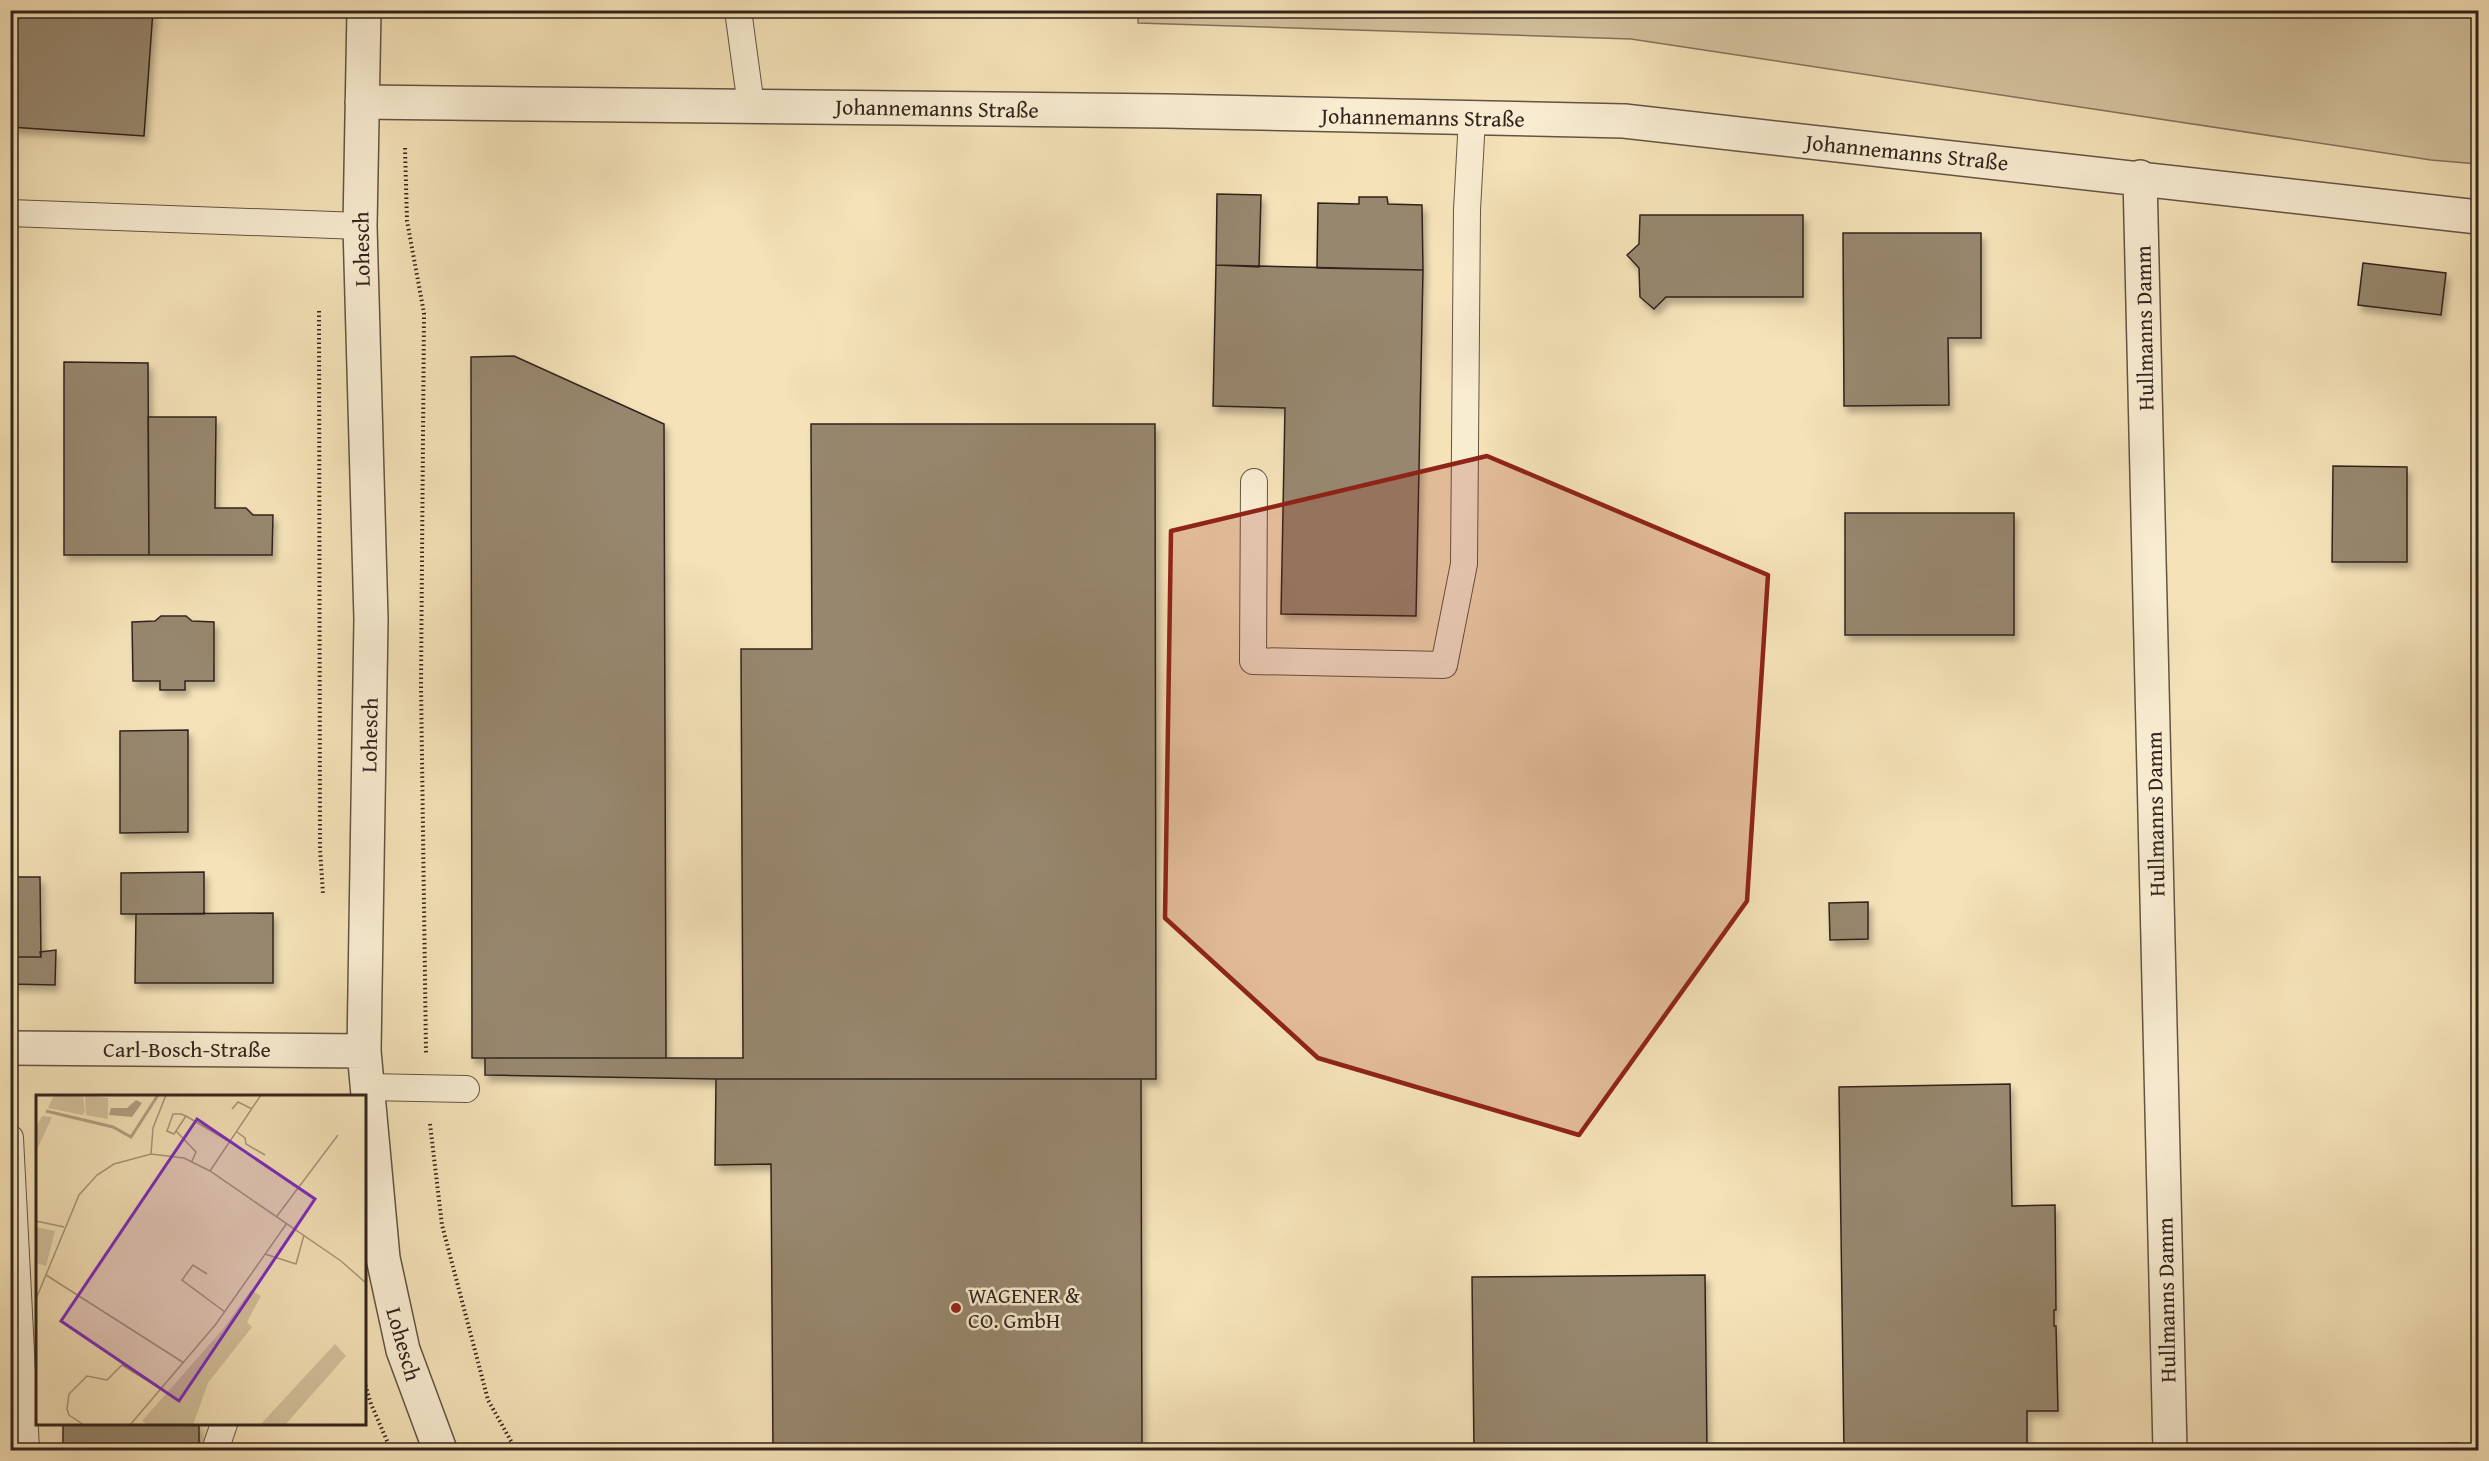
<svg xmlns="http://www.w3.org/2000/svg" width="2489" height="1461" font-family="'Gentium Book Plus',serif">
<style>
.green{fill:#d4c29e;stroke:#83735e;stroke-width:1.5}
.building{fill:#97876e;stroke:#32241d;stroke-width:1.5;filter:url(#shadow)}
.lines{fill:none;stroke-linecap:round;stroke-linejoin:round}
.service-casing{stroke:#635444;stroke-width:28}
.minor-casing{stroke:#635444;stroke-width:36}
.path{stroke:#32241d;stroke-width:4;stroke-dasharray:1.5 3;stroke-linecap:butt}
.service{stroke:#f8ecd1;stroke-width:26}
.minor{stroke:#f8ecd1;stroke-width:33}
.marked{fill:#8f2418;fill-opacity:0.2;stroke:#8f2418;stroke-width:4.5;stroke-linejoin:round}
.poi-dot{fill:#8f2418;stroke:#f8ecd1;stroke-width:2}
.labels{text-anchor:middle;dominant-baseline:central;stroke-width:5;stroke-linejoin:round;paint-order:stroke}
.street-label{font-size:22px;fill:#32241d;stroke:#f8ecd1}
.poi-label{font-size:22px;fill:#32241d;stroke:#f8ecd1;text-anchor:start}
.inset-river{fill:none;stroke:#b3a183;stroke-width:3}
.inset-road{fill:none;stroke:#a7967a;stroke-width:1.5}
.view{fill:#7b2cbf;fill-opacity:0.15;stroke:#7b2cbf;stroke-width:3}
.inset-edge{fill:none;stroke:#32241d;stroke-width:3}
</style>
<defs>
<filter id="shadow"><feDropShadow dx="3.5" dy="6" stdDeviation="3" flood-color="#0004"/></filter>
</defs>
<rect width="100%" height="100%" fill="#f5e2b8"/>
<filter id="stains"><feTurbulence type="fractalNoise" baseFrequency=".00333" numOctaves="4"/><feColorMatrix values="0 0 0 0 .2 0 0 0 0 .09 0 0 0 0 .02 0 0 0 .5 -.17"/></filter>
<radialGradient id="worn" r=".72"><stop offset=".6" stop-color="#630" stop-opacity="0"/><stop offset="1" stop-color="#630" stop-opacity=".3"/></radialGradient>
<path class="green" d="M1138 11H2478V164L2431 160 1631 39 1138 23Z"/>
<path class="building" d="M10 10H153L144 136 10 127Z
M1217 194 1261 195 1259 267 1216 265Z
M1359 197H1387L1388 204 1422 205 1423 270 1317 268 1318 203 1359 204Z
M1640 215H1803V297H1666L1654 309 1640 297 1639 268 1627 255 1639 244Z
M1843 233H1981V338H1948L1949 405 1844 406Z
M2363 263 2446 273 2441 315 2358 305Z
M1216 265 1423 270 1416 616 1281 614 1285 408 1213 406Z
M514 356 664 424 666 1058H472L471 357Z
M64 362 148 363 149 555H64Z
M148 417H216L215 508H246L253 515H273L272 555H149Z
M811 424H1155L1156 1079H716L485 1075V1058H743L741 649H812Z
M2333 466 2407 467V562H2332Z
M1845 513H2014V635H1845Z
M161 616H186L192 621 214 622V681H185V690H160V681H133L132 622 155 621Z
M188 730V832L120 833V731Z
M204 872V914H121V873Z
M10 877H40L41 957H10Z
M1868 902V939L1830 940 1829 903Z
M273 913V983H135L136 914Z
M56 950 55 985 10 984V957H41L40 952Z
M716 1079H1141L1142 1450H773L771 1164 715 1165Z
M2010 1084 2012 1206 2055 1205 2056 1310H2054V1326H2056L2058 1411H2027V1450H1844L1839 1087Z
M1705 1275 1707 1450H1474L1472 1277Z
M63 1424H199V1450H63Z
M2458 1443V1450H2364V1447Z"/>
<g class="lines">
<defs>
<path id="service" d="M738 10 751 106
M10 213 360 226
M1254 482 1253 661 1444 665 1464 564 1467 210 1472 118
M367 1087 466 1089
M10 1138 26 1450
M215 1450 224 1424"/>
<path id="minor" d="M364 10 360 226 371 619 364 1051 383 1258 403 1350 440 1450
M362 102 1166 111 1624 121 2478 217
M2140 177 2170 1450
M10 1048 364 1051"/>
</defs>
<use href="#service" class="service-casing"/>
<use href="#minor" class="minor-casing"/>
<path class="path" d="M405 148 407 221 424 313 421 684 426 1053
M319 311 320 849 323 894
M430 1124 442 1225 488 1400 516 1450
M364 1381 371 1404 391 1450"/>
<use href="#service" class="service"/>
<use href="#minor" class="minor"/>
</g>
<path class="marked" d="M1487 456 1768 575 1747 901 1579 1135 1318 1058 1165 918 1171 531Z"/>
<circle class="poi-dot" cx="956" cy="1308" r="6"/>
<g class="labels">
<g class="street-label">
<text transform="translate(937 108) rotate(1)">Johannemanns Straße</text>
<text transform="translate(1423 117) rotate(1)">Johannemanns Straße</text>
<text transform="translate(1907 152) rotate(6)">Johannemanns Straße</text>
<text transform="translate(361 249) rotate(-91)">Lohesch</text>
<text transform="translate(2144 328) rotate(-91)">Hullmanns Damm</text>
<text transform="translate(369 735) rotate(-89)">Lohesch</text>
<text transform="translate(2155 814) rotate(-91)">Hullmanns Damm</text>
<text x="187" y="1049">Carl-Bosch-Straße</text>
<text transform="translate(2166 1300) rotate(-91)">Hullmanns Damm</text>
<text transform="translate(404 1344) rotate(74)">Lohesch</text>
</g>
<g class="poi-label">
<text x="968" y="1295">WAGENER &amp;<tspan x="968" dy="25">CO. GmbH</tspan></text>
</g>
</g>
<g transform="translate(36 1095)">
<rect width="330" height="330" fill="#f5e2b8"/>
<path d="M18 0H47L49 16 47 20 12 13ZM49 0 72 3V24L50 20ZM6 21 16 22 0 57V32ZM0 132 19 136 10 171 0 168ZM215 195 225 201 211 227 216 232 172 288 157 330H112L106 326 187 234ZM299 249 310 261 249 330H224Z" fill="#d4c29e"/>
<path d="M100 5 106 8 96 22 73 20 75 13H91Z" fill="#b3a183"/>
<path class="inset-river" d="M10 16 77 32 95 42 122 0"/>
<path class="inset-road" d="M196 14 202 7 216 14M150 21 138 39 131 36 137 19H145L150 21 194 47M140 36 160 57 156 66M201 37 209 43 210 49 229 60M115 59 117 33 130 0M174 76 225 0M241 121 302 40M0 126 28 132M229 159 260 169 268 140M171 179 157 170 146 185 189 217M10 180 148 268M0 204 43 100 61 80 78 69 115 59 148 63 174 76 305 166 330 188M48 330 33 320 31 314 33 299 51 281 71 285 86 270 125 294M94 330 180 229 251 128"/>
<path class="view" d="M161 24 279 104 143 306 25 226Z"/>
<rect width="330" height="330" class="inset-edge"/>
</g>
<rect width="2489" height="1461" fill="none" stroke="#f5e2b8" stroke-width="36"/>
<rect x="12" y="12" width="2465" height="1437" fill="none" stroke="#32241d" stroke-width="3"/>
<rect x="18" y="18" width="2453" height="1425" fill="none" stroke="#32241d" stroke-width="1.5"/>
<rect width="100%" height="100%" filter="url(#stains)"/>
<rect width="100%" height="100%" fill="url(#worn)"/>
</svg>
